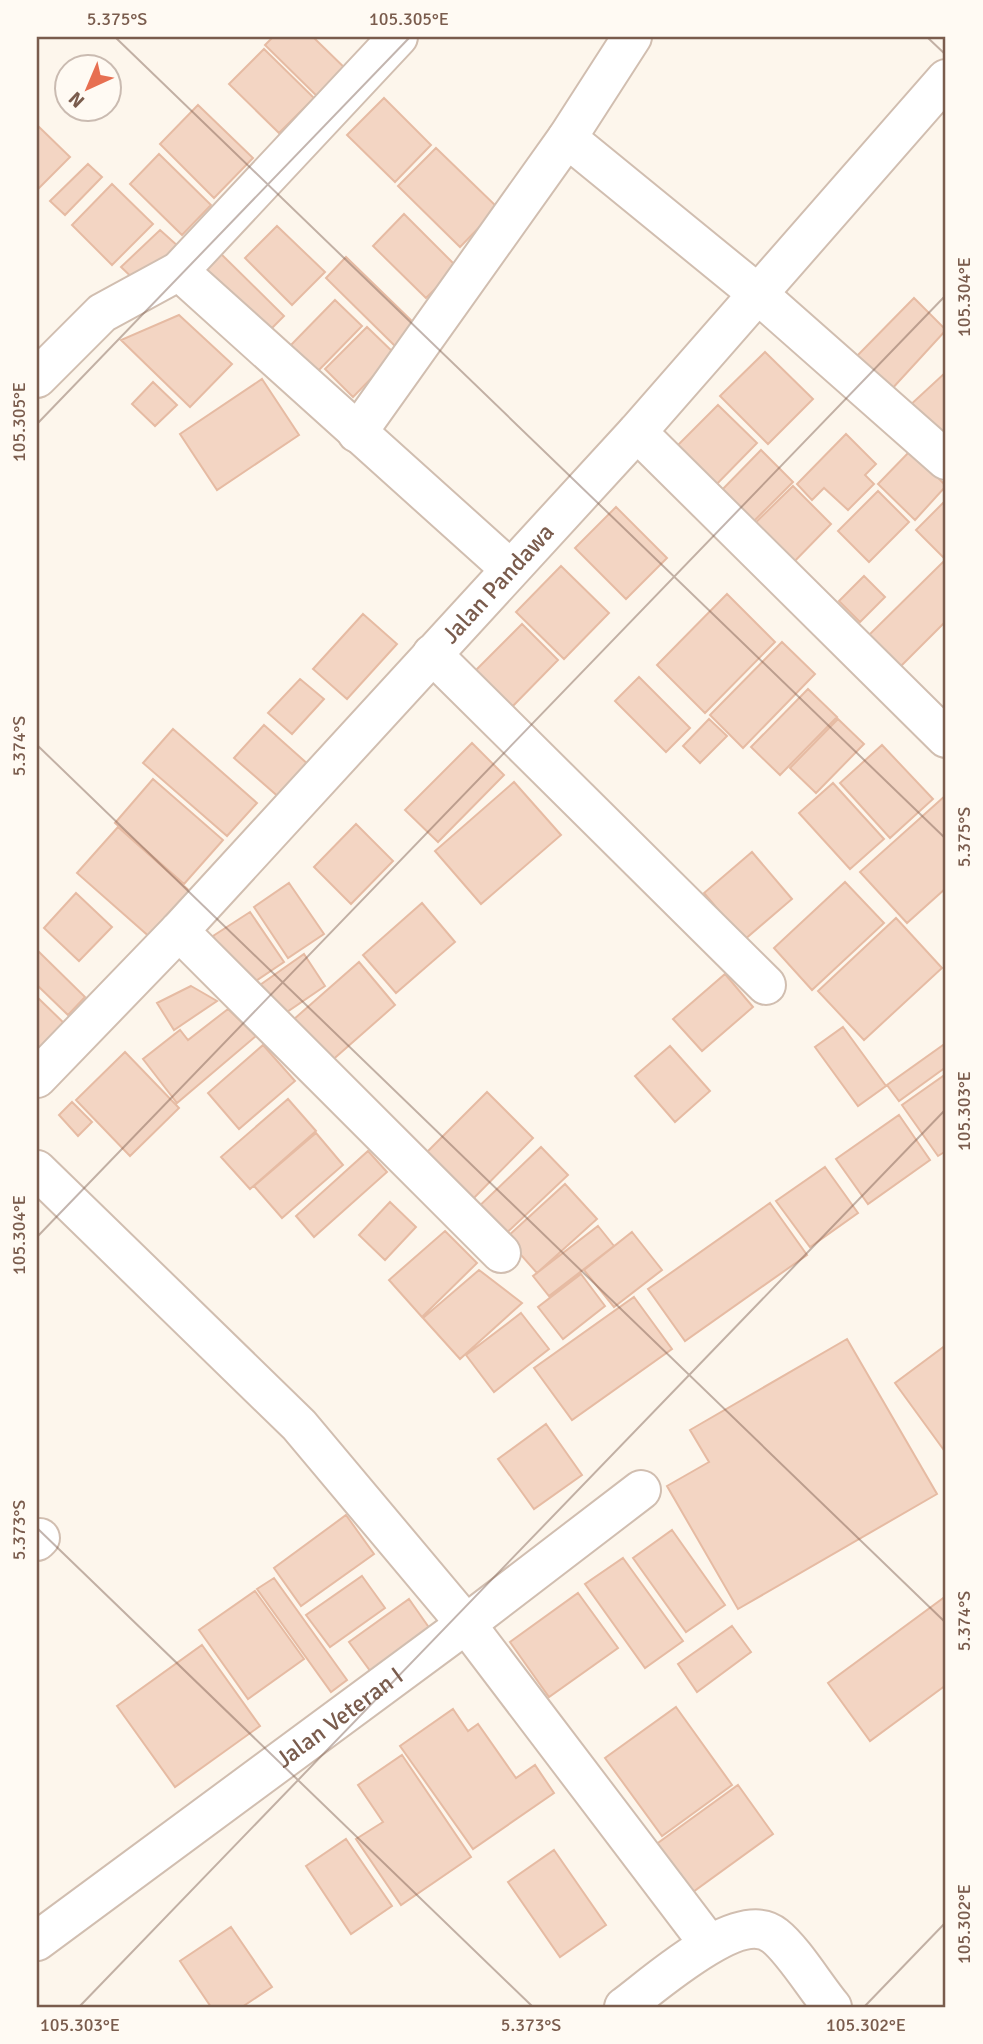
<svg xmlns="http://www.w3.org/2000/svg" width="983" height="2044" font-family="Signika,sans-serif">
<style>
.building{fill:#f3d5c3;stroke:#e6bba3;stroke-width:2}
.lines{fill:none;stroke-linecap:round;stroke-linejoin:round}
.minor-casing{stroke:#d1beb0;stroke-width:42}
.minor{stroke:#fff;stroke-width:38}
.ticks{fill:none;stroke:#7a5c4d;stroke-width:2;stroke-opacity:0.45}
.labels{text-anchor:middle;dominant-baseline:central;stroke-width:6;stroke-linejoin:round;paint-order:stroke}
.street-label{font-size:24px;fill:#7a5c4d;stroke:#fffaf3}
.neatline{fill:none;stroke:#7a5c4d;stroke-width:2.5}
.ticks-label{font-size:18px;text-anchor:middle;fill:#7a5c4d}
</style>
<rect width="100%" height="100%" fill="#fdf6ec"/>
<path class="building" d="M273 37H313L354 77 326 105 265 45Z
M264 49 314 98 279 133 229 84Z
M384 98 431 145 395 182 347 135Z
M198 105 253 158 214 198 160 144Z
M37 125 70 157 37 190Z
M436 148 498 208 460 247 398 186Z
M159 154 211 205 182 235 130 184Z
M88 164 102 177 65 215 50 201Z
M112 184 153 224 112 265 72 225Z
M404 214 457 267 426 298 373 246Z
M277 226 325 272 292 305 245 258Z
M160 230 179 247 141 286 121 267Z
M215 248 284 316 263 337 194 269Z
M346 257 416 325 395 346 326 278Z
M914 298 946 330 890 391 855 358Z
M335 300 362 326 316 373 289 347Z
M179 315 232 364 190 407 121 340Z
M367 327 395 354 353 397 325 369Z
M765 352 813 399 768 444 720 396Z
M946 372V434L939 441 907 408Z
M262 379 299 435 217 490 180 434Z
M153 382 177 405 155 426 132 404Z
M718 405 757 443 709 492 670 453Z
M846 434 876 464 865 475 874 484 848 510 824 488 812 500 797 484Z
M761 450 793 482 747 528 715 497Z
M911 450 946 486 915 520 878 484Z
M793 486 831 524 787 569 748 530Z
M878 491 909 522 869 562 838 531Z
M946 500V560L916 530Z
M616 507 667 558 626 599 575 548Z
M944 561 946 621 899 668 868 636Z
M561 566 609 613 564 659 516 612Z
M864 576 885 597 860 622 839 601Z
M727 594 775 642 705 713 657 665Z
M363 614 397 644 347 699 313 669Z
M522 624 558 660 507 712 470 676Z
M782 642 815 674 743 748 710 715Z
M639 677 690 728 666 752 615 701Z
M300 679 324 699 292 734 268 713Z
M808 689 837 717 780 775 751 747Z
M709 719 727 736 700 763 683 746Z
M838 719 864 744 816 793 790 768Z
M264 725 310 766 281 799 234 758Z
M173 729 257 803 227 836 143 763Z
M472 743 504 775 438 842 405 810Z
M882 745 933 799 890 838 840 783Z
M153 779 223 840 184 884 115 823Z
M514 782 561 835 481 904 435 851Z
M833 783 884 839 850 869 799 813Z
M946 795V888L907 923 860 872Z
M356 824 393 861 351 904 314 867Z
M118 827 192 893 152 939 77 873Z
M752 852 792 899 744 940 704 893Z
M845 882 884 923 812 990 774 948Z
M289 883 324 934 288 958 254 907Z
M76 893 112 927 79 961 44 928Z
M422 903 455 942 396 993 363 955Z
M250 912 284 962 247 987 213 936Z
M896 918 942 968 864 1040 818 991Z
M37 950 85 997 68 1015 37 985Z
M304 954 325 986 281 1016 260 985Z
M359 962 395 1005 329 1063 293 1020Z
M725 974 753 1007 702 1051 673 1019Z
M191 986 217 1001 174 1030 157 1003Z
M37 997 67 1026 37 1057Z
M228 1009 256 1036 177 1103 143 1059 180 1030 188 1040Z
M843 1027 886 1086 858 1106 815 1047Z
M946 1043V1067L899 1101 887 1085Z
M263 1045 295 1081 239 1129 208 1093Z
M670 1046 710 1091 675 1122 635 1076Z
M125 1052 179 1108 130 1156 76 1100Z
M946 1074V1151L938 1156 902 1105Z
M487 1092 533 1138 465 1207 418 1161Z
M288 1099 316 1131 250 1189 221 1157Z
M72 1102 92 1122 78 1136 59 1115Z
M899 1115 930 1160 868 1204 836 1159Z
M316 1133 343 1165 282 1218 254 1186Z
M541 1147 568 1175 498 1241 472 1213Z
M368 1151 387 1172 314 1237 296 1216Z
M825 1167 858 1213 810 1247 776 1201Z
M565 1184 597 1219 537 1273 506 1238Z
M390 1202 416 1227 385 1260 359 1235Z
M770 1203 807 1255 685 1341 648 1289Z
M598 1226 614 1246 549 1296 533 1276Z
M445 1231 477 1263 422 1317 389 1280Z
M632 1232 662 1270 614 1307 584 1270Z
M479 1270 522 1303 460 1359 423 1318Z
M581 1274 605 1306 563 1339 538 1307Z
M634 1297 672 1349 572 1420 534 1368Z
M521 1313 549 1349 494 1392 466 1355Z
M847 1339 937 1494 738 1609 667 1486 709 1462 690 1430Z
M946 1345V1453L895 1383Z
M546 1424 582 1475 534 1509 498 1459Z
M346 1515 374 1554 301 1606 274 1568Z
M672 1530 725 1605 686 1632 633 1558Z
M623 1558 683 1641 645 1668 585 1584Z
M362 1576 385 1608 330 1647 306 1615Z
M274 1578 347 1680 331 1692 257 1589Z
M255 1591 304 1659 248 1699 199 1630Z
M578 1593 618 1648 549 1697 510 1642Z
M946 1596V1685L870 1741 828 1683Z
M409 1599 430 1629 371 1672 349 1642Z
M732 1626 751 1652 697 1692 678 1664Z
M202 1645 260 1726 175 1787 117 1706Z
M676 1707 732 1785 662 1836 605 1758Z
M453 1709 468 1731 478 1724 516 1778 535 1765 554 1793 473 1849 400 1746Z
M402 1755 471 1857 401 1905 356 1839 383 1822 358 1785Z
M738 1785 773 1834 686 1897 651 1848Z
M346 1839 392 1906 351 1934 306 1866Z
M554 1850 606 1925 560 1957 508 1882Z
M231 1927 272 1987 242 2007H211L180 1961Z"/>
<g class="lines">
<defs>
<g id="minor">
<path d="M567 138 758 294 946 460"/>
<path d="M179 271 510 569"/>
<path d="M37 378 102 313 179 271 398 37"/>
<path d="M637 432 946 738"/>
<path d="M357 433 567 138 632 37"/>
<path d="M432 654 766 985"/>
<path d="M179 931 501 1253"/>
<path id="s1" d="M37 1078 179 931 637 432 946 79"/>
<path d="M37 1170 299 1425 466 1624 709 1944"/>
<path d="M37 1541 40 1538"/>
<path id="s2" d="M37 1941 466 1624 641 1490"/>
<path d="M624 2007C653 1986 740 1906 775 1936 793 1950 816 1988 832 2007"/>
</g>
</defs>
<use href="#minor" class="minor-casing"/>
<use href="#minor" class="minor"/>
</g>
<path class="ticks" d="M115 37 946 839M927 37 946 55M37 424 410 37M37 745 946 1623M37 1237 946 295M37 1528 533 2007M79 2007 946 1109M864 2007 946 1922"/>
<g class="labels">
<g class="street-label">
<text stroke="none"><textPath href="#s1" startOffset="676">Jalan Pandawa</textPath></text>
<text stroke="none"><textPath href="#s2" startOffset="376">Jalan Veteran I</textPath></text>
</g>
</g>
<rect width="983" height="2044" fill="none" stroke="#fffaf3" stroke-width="77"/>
<g transform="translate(88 88) rotate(224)"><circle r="33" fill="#fffaf3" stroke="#cabbb1" stroke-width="2"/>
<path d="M0-5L12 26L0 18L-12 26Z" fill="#e76f51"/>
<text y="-10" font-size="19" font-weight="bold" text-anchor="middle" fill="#7a5c4d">N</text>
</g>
<rect x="38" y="38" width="906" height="1968" class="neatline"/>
<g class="ticks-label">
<text x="117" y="25">5.375°S</text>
<text x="409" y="25">105.305°E</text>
<text transform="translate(964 297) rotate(-90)" y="6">105.304°E</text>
<text transform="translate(19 422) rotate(-90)" y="6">105.305°E</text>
<text transform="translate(19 746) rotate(-90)" y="6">5.374°S</text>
<text transform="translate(964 837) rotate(-90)" y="6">5.375°S</text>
<text transform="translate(964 1111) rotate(-90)" y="6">105.303°E</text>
<text transform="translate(19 1235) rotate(-90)" y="6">105.304°E</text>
<text transform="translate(19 1530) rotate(-90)" y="6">5.373°S</text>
<text transform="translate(964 1621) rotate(-90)" y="6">5.374°S</text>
<text transform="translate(964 1924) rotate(-90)" y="6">105.302°E</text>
<text x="80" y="2031">105.303°E</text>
<text x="531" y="2031">5.373°S</text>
<text x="866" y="2031">105.302°E</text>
</g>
</svg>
